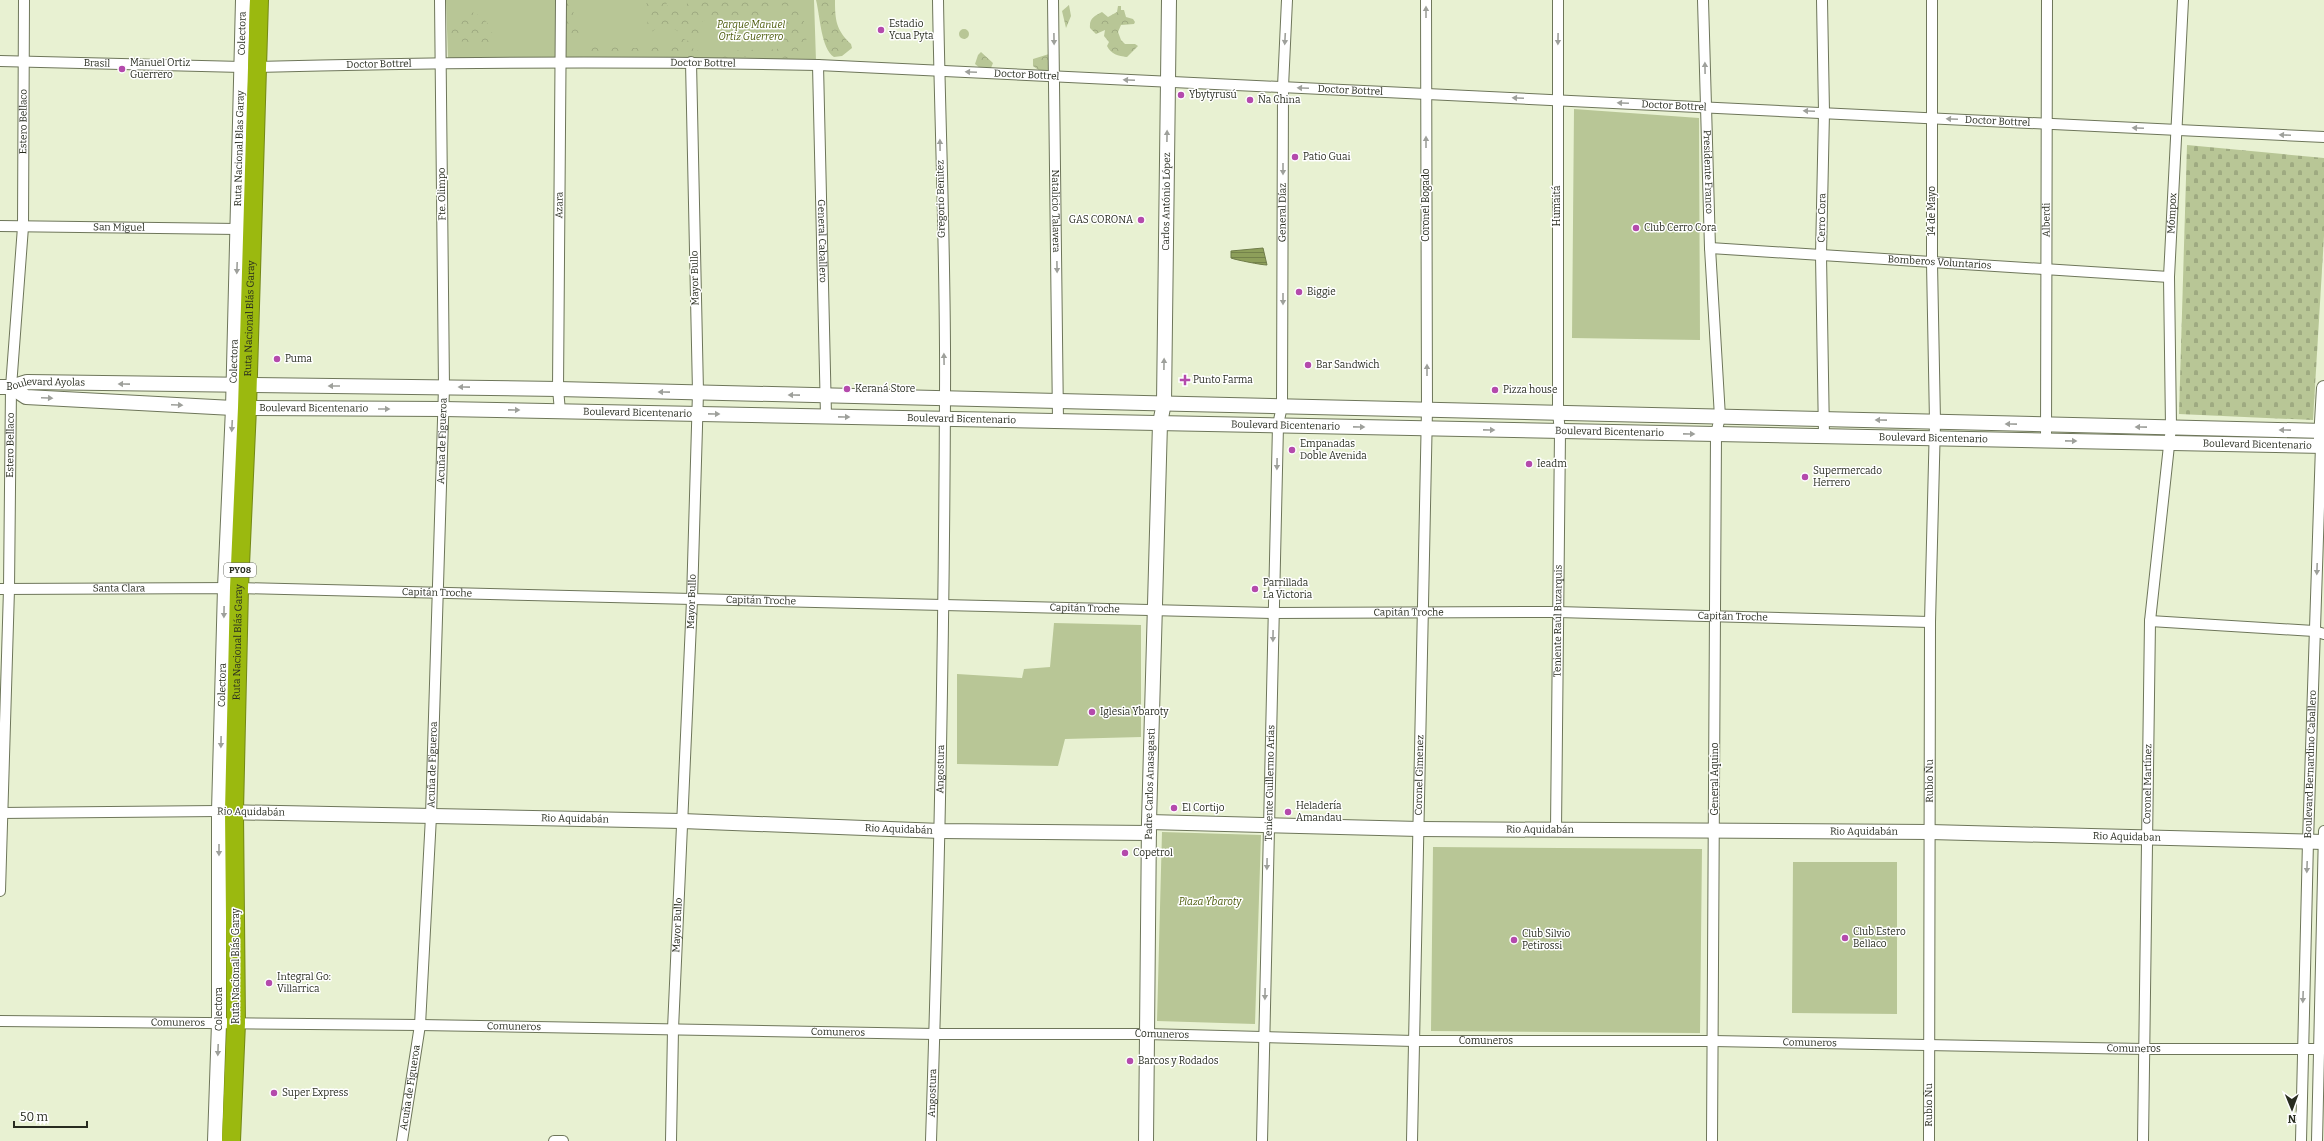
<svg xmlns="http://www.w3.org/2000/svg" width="2324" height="1141" font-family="Bitter,serif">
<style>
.green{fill:#b8c696}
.forest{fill:url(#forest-crowns)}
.cemetery{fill:url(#cemetery-stones)}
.water{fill:url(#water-rules);stroke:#6f7c49}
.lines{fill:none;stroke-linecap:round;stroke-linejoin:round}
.street-casing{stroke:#6e765a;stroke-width:12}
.secondary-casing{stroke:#6e765a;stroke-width:16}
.highway-casing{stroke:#738815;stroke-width:20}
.street{stroke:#fff;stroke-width:10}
.secondary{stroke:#fff;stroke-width:14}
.highway{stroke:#9bb90f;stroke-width:18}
.oneway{fill:#9ea09b}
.poi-dot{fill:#b44aac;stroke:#fff;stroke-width:1.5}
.labels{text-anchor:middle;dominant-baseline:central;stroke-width:3;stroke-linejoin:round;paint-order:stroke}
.shield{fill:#fff;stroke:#686b63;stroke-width:1}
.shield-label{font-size:9px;font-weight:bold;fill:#282c20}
.poi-label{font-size:10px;fill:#282c20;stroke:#fff;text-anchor:start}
.park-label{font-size:10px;font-style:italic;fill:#4c5b0b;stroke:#fff}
.street-label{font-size:10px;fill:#282c20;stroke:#fff}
</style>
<defs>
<pattern id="forest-crowns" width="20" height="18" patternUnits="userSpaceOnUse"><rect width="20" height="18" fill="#b8c696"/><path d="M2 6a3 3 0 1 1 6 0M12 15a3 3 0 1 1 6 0" fill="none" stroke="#9eaa81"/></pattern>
<pattern id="cemetery-stones" width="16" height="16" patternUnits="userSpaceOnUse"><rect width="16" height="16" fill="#b8c696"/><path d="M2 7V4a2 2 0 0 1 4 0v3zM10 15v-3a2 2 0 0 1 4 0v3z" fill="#9eaa81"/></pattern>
<pattern id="water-rules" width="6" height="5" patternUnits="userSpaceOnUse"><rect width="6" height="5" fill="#8d9f5a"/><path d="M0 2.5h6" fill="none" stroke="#73824a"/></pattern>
</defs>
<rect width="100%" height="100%" fill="#e8f1d2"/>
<path class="green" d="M446 0H814L816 61 448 58Z
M1574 109 1699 118 1700 340 1572 338Z
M1054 623 1141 625V737L1065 739 1058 766 957 764V674L1022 678 1024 669 1050 667Z
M1162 832 1261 835 1255 1024 1157 1021Z
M1433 847 1702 849 1700 1033 1431 1031Z
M1793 862H1897V1014L1792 1013Z"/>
<path class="forest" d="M566 0H582C567 17 575 13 581 30L573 39 568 37 569 28 565 17Z
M648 0H665L669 9 685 7 689 0 705 2 800 0 790 6 777 5C764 12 757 20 740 20L738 17 731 21 723 18H707L697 26 700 33 697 40C682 39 675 23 659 27 656 28 652 32 648 34L646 31 648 19 645 7Z
M816 0H835C835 20 836 30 851 44L852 48 842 56 834 57C821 49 820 15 816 0Z
M1069 5 1071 16 1066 28 1062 11Z
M1118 6H1121V10H1124L1126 17 1133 19 1135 22 1134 24 1121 25 1118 32 1121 40 1125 44H1135L1138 46 1127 57C1118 56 1111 54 1107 46L1109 42 1104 36 1105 30 1096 34 1090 28C1089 18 1095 16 1102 12L1108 17 1117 12Z
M467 11C485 14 498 31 491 48L455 40 449 32 452 25Z
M793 11H797C810 23 811 51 793 59L772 56 716 58 691 51 577 52 591 43C608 48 646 50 663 45 669 43 673 38 680 37L690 42 694 50 709 53 733 52 745 48 757 51 777 49C789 42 781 22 793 11Z
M959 34a5 5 0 1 1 10 0a5 5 0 1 1-10 0Z
M981 52 993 63 991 68H980L975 64 978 55Z
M1049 54 1050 71 1044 74 1033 66V59Z"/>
<path class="cemetery" d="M2187 145 2324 158V236L2313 420 2179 414Z"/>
<path class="water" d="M1263 248 1267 265C1262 265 1236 260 1231 258V251Z"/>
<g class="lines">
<defs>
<g id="street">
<path id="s1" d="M1053 0 1058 421"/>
<path id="s2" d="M1703 0 1710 248 1720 417 1716 434 1712 1141"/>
<path d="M1822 0 1824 112 1821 255 1824 436"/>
<path id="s3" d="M0 61 242 67"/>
<path id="s4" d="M818 65 826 416"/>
<path id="s5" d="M256 67C444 62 631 61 818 65L2324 137"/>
<path id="s6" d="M0 226 238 229"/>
<path id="s7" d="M1710 248 2169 277"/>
<path id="s8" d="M560 411 558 389 561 0"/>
<path id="s9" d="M2046 441 2047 0"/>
<path id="s10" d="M0 589 239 588 1273 613 1557 612 1930 622"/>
<path d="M2150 621 2314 631 2324 634"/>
<path d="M0 813 219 811"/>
<path id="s11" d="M1556 830 1560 432 1558 412V0"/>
<path id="s12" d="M0 891 9 589 11 387 23 227 24 0"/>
<path id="s13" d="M0 1021 420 1025 935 1034H1146L1414 1041H1713L2144 1049H2324"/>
<path id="s14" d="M402 1141 420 1025 431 816 444 387 440 0"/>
<path d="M554 1141H563"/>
<path id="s15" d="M671 1141 673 1029 692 600 698 392 691 62"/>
<path id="s16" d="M931 1141C939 893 944 644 945 396 946 264 940 132 938 0"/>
<path id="s17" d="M1262 1141 1278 425 1282 406 1283 87 1287 0"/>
<path id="s18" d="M1412 1141 1427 409 1426 0"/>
<path id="s19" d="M1929 1141 1930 622 1935 422 1932 263V0"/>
<path id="s20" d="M2143 1141 2150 621 2171 427 2169 277 2183 0"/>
<path id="s21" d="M2301 1141 2308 841 2321 446"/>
<path d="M2317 1141 2324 831"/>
</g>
<g id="secondary">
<path id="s22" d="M0 387H11L27 382 558 389 2324 431"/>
<path id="s23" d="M11 387 26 397 233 408 443 409 2324 446"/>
<path d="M2321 439 2324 388"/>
<path id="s24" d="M224 812 682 821 941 831 1149 833"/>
<path id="s25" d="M1149 822 1419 829 1930 832 2324 842"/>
<path id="s26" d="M215 1141 219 1023V811L225 588 233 408 243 0"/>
<path id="s27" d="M1146 1141 1149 822 1160 423 1164 403 1169 0"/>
</g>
<g id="highway">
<path id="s28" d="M231 1141 236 1023 234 812 239 588 247 408 259 0"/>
</g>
</defs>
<use href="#street" class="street-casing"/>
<use href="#secondary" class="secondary-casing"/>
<use href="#highway" class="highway-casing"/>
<use href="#street" class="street"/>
<use href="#secondary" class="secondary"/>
<use href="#highway" class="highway"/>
</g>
<defs><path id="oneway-solid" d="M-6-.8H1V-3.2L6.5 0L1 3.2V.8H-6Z"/></defs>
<g class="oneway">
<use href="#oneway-solid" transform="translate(1426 12) rotate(-90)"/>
<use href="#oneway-solid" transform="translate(1054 39) rotate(89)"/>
<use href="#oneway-solid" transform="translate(1285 39) rotate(93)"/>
<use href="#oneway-solid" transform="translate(1558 39) rotate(91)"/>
<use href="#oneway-solid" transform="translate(1705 68) rotate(-91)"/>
<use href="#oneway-solid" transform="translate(971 72) rotate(-177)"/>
<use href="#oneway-solid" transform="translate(1129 80) rotate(-177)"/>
<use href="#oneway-solid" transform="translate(1303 88) rotate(-177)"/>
<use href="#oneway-solid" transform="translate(1518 98) rotate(-177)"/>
<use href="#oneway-solid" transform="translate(1623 103) rotate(-177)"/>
<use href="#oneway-solid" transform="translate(1809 111) rotate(-178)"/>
<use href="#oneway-solid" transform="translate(1952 119) rotate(-177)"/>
<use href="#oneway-solid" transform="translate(2138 128) rotate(-177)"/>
<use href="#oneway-solid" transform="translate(2285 135) rotate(-177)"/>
<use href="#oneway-solid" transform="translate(1167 136) rotate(-89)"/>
<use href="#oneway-solid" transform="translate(1426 142) rotate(-90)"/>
<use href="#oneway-solid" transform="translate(940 145) rotate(-91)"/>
<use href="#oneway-solid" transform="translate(1283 169) rotate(90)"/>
<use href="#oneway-solid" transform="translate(1057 267) rotate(89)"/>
<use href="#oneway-solid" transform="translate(237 268) rotate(92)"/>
<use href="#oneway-solid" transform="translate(1283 299) rotate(90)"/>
<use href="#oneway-solid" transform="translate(944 359) rotate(-91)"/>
<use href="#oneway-solid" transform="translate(1164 364) rotate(-89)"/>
<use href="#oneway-solid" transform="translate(1427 370) rotate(-90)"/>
<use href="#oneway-solid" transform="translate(124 384) rotate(-179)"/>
<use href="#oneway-solid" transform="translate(334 386) rotate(-180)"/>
<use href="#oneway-solid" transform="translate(464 387) rotate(-179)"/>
<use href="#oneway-solid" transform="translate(664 392) rotate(-179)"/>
<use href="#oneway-solid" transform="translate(794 395) rotate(-179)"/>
<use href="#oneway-solid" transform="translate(47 398) rotate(3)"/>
<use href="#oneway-solid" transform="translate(177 405) rotate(3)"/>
<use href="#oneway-solid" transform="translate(384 409)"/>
<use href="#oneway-solid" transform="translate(514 410) rotate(1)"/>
<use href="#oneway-solid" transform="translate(714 414) rotate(1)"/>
<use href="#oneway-solid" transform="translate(844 417) rotate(1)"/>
<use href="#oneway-solid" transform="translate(1881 420) rotate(-179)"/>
<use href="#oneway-solid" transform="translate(2011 424) rotate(-179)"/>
<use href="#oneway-solid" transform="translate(232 426) rotate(93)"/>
<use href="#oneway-solid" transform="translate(1359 427) rotate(1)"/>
<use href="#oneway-solid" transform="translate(2141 427) rotate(-179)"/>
<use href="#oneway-solid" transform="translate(1489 430) rotate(1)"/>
<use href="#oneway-solid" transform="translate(2285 430) rotate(-179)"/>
<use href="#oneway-solid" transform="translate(1689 434) rotate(1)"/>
<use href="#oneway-solid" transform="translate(2071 441) rotate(1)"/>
<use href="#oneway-solid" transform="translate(1277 464) rotate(91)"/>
<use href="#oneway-solid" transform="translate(2317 569) rotate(92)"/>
<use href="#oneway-solid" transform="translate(224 612) rotate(91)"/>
<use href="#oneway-solid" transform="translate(1273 636) rotate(91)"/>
<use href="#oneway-solid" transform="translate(221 742) rotate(91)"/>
<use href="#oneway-solid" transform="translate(219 850) rotate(90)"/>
<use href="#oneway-solid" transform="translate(1267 864) rotate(91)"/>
<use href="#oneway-solid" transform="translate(2307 867) rotate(92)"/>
<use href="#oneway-solid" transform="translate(1265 994) rotate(91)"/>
<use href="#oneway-solid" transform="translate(2303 997) rotate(92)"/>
<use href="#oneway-solid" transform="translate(218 1050) rotate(92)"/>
</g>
<g class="poi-dot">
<circle cx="881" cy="30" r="4"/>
<circle cx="122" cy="69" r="4"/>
<circle cx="1181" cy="95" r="4"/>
<circle cx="1250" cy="100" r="4"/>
<circle cx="1295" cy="157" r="4"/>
<circle cx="1141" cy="220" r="4"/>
<circle cx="1636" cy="228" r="4"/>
<circle cx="1299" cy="292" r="4"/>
<circle cx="277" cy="359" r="4"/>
<circle cx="1308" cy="365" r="4"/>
<path d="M1183 374h4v4h4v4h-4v4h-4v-4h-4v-4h4z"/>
<circle cx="847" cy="389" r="4"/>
<circle cx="1495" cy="390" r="4"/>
<circle cx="1292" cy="450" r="4"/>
<circle cx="1529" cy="464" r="4"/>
<circle cx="1805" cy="477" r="4"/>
<circle cx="1255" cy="589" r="4"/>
<circle cx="1092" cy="712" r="4"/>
<circle cx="1174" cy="808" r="4"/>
<circle cx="1288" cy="812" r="4"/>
<circle cx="1125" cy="853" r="4"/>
<circle cx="1845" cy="938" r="4"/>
<circle cx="1514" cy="940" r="4"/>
<circle cx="269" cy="983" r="4"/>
<circle cx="1130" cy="1061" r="4"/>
<circle cx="274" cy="1093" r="4"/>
</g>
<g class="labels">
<rect class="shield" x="224" y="563" width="32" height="14" rx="3"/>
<g class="shield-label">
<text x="240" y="570">PY08</text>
</g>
<g class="poi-label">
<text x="889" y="24">Estadio<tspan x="889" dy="12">Ycua Pyta</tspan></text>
<text x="130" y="63">Manuel Ortiz<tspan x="130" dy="12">Guerrero</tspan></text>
<text x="1189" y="95">Ybytyrusú</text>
<text x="1258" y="100">Ña China</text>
<text x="1303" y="157">Patio Guai</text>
<text x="1133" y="220" text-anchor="end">GAS CORONA</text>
<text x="1644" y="228">Club Cerro Cora</text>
<text x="1307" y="292">Biggie</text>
<text x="285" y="359">Puma</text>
<text x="1316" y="365">Bar Sandwich</text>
<text x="1193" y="380">Punto Farma</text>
<text x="855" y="389">Keraná Store</text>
<text x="1503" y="390">Pizza house</text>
<text x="1300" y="444">Empanadas<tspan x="1300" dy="12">Doble Avenida</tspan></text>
<text x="1537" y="464">Ieadm</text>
<text x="1813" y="471">Supermercado<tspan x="1813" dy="12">Herrero</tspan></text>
<text x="1263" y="583">Parrillada<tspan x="1263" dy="12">La Victoria</tspan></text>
<text x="1100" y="712">Iglesia Ybaroty</text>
<text x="1296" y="806">Heladería<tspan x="1296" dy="12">Amandau</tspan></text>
<text x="1182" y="808">El Cortijo</text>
<text x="1133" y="853">Copetrol</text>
<text x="1853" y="932">Club Estero<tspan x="1853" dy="12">Bellaco</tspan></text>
<text x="1522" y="934">Club Silvio<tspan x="1522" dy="12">Petirossi</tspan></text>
<text x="277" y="977">Integral Go:<tspan x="277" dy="12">Villarrica</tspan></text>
<text x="1138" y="1061">Barcos y Rodados</text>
<text x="282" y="1093">Super Express</text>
</g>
<g class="park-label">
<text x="751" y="25">Parque Manuel<tspan x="751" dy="12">Ortiz Guerrero</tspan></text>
<text x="1210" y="902">Plaza Ybaroty</text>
</g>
<g class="street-label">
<text stroke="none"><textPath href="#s26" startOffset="1108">Colectora</textPath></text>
<text stroke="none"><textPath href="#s3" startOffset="97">Brasil</textPath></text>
<text stroke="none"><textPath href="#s5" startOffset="123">Doctor Bottrel</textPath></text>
<text stroke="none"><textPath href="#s5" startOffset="447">Doctor Bottrel</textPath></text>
<text stroke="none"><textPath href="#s5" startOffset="771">Doctor Bottrel</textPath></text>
<text stroke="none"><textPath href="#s5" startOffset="1095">Doctor Bottrel</textPath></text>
<text stroke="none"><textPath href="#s5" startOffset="1419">Doctor Bottrel</textPath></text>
<text stroke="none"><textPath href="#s5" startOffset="1743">Doctor Bottrel</textPath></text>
<text stroke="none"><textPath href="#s12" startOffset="770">Estero Bellaco</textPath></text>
<text stroke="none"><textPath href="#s26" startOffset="993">Ruta Nacional Blas Garay</textPath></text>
<text stroke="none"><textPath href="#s2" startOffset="172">Presidente Franco</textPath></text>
<text transform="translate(442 194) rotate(-91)">Fte. Olimpo</text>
<text transform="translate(941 199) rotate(-91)">Gregorio Benitez</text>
<text stroke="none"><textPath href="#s27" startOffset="940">Carlos António López</textPath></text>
<text transform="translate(1426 205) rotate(-90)">Coronel Bogado</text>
<text stroke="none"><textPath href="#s8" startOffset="206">Azara</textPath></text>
<text transform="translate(1557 206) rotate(-90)">Humaitá</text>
<text stroke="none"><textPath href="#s1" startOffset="211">Natalicio Talavera</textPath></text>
<text transform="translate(1932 211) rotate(-90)">14 de Mayo</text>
<text stroke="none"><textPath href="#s17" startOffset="929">General Díaz</textPath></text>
<text stroke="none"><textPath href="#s20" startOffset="929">Mómpox</textPath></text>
<text transform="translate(1822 218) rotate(-89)">Cerro Cora</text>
<text stroke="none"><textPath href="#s9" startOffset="221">Alberdi</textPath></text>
<text stroke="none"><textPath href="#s6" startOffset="119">San Miguel</textPath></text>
<text stroke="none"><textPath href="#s4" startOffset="176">General Caballero</textPath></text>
<text stroke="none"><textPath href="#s7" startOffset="230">Bomberos Voluntarios</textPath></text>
<text transform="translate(695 278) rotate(-91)">Mayor Bullo</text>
<text stroke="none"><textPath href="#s28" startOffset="823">Ruta Nacional Blás Garay</textPath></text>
<text stroke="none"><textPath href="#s26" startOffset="780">Colectora</textPath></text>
<text stroke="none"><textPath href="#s22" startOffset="46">Boulevard Ayolas</textPath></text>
<text stroke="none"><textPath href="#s23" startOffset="306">Boulevard Bicentenario</textPath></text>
<text stroke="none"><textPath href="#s23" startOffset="630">Boulevard Bicentenario</textPath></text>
<text stroke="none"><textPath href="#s23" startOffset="954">Boulevard Bicentenario</textPath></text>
<text stroke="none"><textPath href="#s23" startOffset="1278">Boulevard Bicentenario</textPath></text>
<text stroke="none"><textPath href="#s23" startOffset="1602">Boulevard Bicentenario</textPath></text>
<text stroke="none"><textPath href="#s23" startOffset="1926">Boulevard Bicentenario</textPath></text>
<text stroke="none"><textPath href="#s14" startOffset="702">Acuña de Figueroa</textPath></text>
<text stroke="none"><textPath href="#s12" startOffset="446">Estero Bellaco</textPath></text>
<text stroke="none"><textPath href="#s23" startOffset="2250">Boulevard Bicentenario</textPath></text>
<text stroke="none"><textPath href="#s10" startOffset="119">Santa Clara</textPath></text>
<text stroke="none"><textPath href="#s10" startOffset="437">Capitán Troche</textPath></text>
<text stroke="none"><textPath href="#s10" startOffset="761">Capitán Troche</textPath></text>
<text stroke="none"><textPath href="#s15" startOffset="540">Mayor Bullo</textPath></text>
<text stroke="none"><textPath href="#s10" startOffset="1085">Capitán Troche</textPath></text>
<text stroke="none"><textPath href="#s10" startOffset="1409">Capitán Troche</textPath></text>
<text stroke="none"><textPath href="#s10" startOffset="1733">Capitán Troche</textPath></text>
<text stroke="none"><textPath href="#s11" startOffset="209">Teniente Raúl Buzarquis</textPath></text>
<text stroke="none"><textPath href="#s28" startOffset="499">Ruta Nacional Blás Garay</textPath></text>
<text stroke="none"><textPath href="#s26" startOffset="456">Colectora</textPath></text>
<text stroke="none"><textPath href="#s21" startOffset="377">Boulevard Bernardino Caballero</textPath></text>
<text stroke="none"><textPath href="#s14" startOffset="378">Acuña de Figueroa</textPath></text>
<text stroke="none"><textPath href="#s16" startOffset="372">Angostura</textPath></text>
<text stroke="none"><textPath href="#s18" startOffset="366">Coronel Gimenez</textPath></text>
<text transform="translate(1715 779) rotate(-90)">General Aquino</text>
<text stroke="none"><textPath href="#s19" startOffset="360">Rubio Ñu</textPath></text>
<text stroke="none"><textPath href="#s17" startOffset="358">Teniente Guillermo Arias</textPath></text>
<text stroke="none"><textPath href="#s27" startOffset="357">Padre Carlos Anasagasti</textPath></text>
<text stroke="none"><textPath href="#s20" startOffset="357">Coronel Martínez</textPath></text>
<text transform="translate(251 812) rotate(1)">Rio Aquidabán</text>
<text stroke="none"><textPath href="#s24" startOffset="351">Rio Aquidabán</textPath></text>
<text stroke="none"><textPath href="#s24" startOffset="675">Rio Aquidabán</textPath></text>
<text stroke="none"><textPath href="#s25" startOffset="391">Rio Aquidabán</textPath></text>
<text stroke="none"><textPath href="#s25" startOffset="715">Rio Aquidabán</textPath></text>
<text stroke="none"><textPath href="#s25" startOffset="978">Rio Aquidaban</textPath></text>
<text stroke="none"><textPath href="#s15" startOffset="216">Mayor Bullo</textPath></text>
<text transform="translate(236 966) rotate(-90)">Ruta Nacional Blás Garay</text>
<text stroke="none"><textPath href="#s26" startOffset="132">Colectora</textPath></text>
<text stroke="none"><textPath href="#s13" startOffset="178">Comuneros</textPath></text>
<text stroke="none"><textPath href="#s13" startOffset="514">Comuneros</textPath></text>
<text stroke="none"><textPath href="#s13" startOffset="838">Comuneros</textPath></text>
<text stroke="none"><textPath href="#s13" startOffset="1162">Comuneros</textPath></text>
<text stroke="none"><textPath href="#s13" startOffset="1486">Comuneros</textPath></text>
<text stroke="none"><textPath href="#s13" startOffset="1810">Comuneros</textPath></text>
<text stroke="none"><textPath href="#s13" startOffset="2134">Comuneros</textPath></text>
<text stroke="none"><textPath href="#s14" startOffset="54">Acuña de Figueroa</textPath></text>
<text stroke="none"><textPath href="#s16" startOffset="48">Angostura</textPath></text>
<text stroke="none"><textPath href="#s19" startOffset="36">Rubio Ñu</textPath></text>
</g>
</g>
<g transform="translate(2292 1109) rotate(179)" stroke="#ffffff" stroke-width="3" paint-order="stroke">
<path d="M0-3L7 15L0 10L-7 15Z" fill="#282c20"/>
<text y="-6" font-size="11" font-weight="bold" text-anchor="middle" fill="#282c20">N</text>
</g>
<path d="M14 1121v6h73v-6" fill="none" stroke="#282c20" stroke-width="2"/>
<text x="20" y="1121" font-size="12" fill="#282c20" stroke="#ffffff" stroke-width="3" paint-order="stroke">50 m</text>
</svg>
